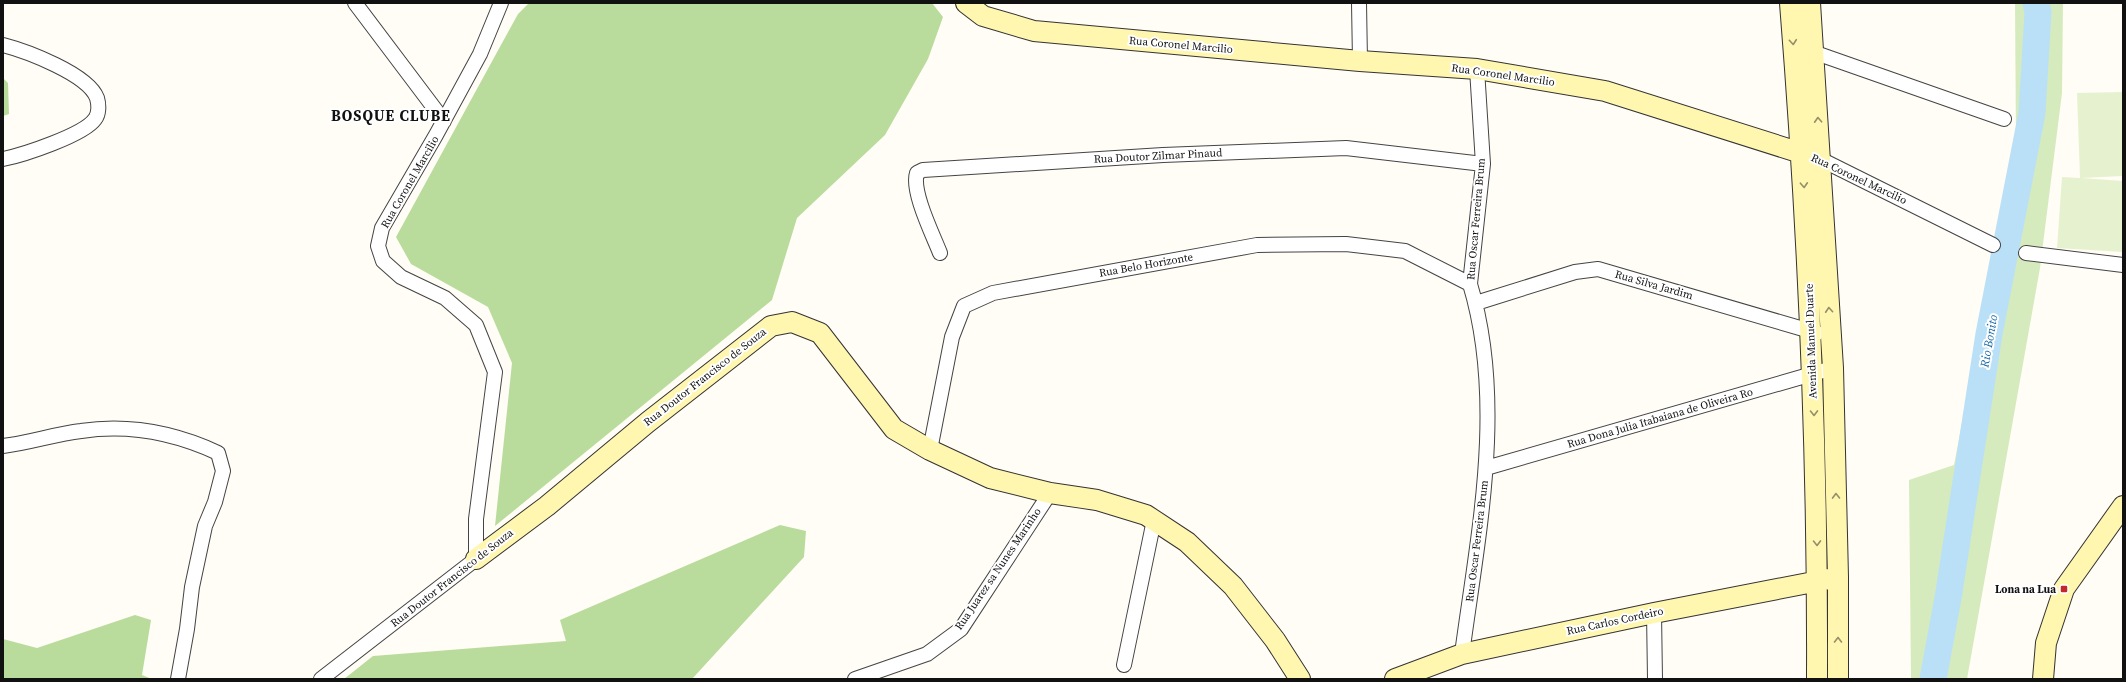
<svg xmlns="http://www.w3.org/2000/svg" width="2126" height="682" font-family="'Source Serif 4',serif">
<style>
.green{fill:#d5ebbd}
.forest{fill:#b9dc9c}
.pitch{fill:#e6f2cf}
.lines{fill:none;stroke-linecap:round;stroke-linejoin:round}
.river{stroke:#b9e0f7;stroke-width:27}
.street-casing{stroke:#444;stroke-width:16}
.secondary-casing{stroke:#333;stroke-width:22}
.street{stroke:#fff;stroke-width:14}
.secondary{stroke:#fff6b0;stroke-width:20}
.oneway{stroke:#948f68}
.poi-dot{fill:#c4262e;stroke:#fff;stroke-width:1.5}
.labels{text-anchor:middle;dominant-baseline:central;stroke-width:4;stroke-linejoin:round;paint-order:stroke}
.street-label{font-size:11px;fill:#111;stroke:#fff}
.poi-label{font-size:11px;font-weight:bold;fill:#111;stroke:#fff;text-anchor:end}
.water-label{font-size:12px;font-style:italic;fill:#1768a6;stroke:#fff}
.district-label{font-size:15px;font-weight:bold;letter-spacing:1px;fill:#111;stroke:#fff}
</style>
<rect width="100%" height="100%" fill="#fffdf5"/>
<path class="green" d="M2015 3H2063L2062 93 2040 268 1967 679H1911L1909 480 1954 465 2016 141Z"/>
<path class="forest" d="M529 3H932L943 17 928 59 885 135 797 218 772 300 495 526 512 363 488 307 411 264 396 237 518 14Z
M3 78 8 83 9 114 3 116Z
M780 525 806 531 804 557 692 679H344L373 656 566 641 560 620Z
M135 615 151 620 142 675 152 679H3V639L37 648Z"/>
<path class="pitch" d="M2123 92V176L2081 178 2123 181V252L2057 248 2062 177 2080 178 2077 93Z"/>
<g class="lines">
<path class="river" d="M1933 679 1948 598 1989 334 2032 113 2038 12 2036 3"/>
<defs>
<path id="street" d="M355 3 444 121
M1359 3 1360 61
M3 45C26 51 88 74 97 98 99 105 99 114 95 119 84 135 23 155 3 159
M1813 52 2004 119
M1820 159 1993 245
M940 253C933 235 911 191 917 173L923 170 1163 155 1346 148 1483 164
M2026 253 2123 265
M1476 303 1575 272 1598 269 1817 333
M3 446C29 443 55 434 81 431 128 424 175 433 218 453L223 471 215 502 205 526 192 587 187 629 178 679
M930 450 952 337 964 306 993 293 1257 245 1346 244 1405 251 1470 284
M1486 468 1833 368
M1654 613 1655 679
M1462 654C1478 534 1506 403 1470 284L1483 164 1477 69
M1124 665 1154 520
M321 679 476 559V519L495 372 476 325 445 298 401 277 383 261 378 246 382 228 436 135 480 54 501 3
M855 679 927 654 961 629 1050 493"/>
<path id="secondary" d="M966 3 983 16 1034 31 1360 61 1477 69 1605 91 1820 159
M1790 3C1808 228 1818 453 1817 679
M1810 3 1833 368 1838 577V679
M476 559 547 506 648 422 771 326 792 322 820 333 894 429 930 450 990 478 1050 493 1097 500 1146 515 1187 542 1233 586 1275 640 1300 679
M1395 679 1462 654 1654 613 1829 579
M2043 679 2046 643 2064 589 2123 506"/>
</defs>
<use href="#street" class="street-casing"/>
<use href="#secondary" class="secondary-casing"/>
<use href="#street" class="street"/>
<use href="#secondary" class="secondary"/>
</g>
<defs><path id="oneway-chevron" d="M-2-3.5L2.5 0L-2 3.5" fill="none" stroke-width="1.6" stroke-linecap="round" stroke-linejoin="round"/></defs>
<g class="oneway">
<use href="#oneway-chevron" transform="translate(1793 42) rotate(85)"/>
<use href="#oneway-chevron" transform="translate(1818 120) rotate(-93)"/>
<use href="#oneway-chevron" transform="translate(1804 185) rotate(87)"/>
<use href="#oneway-chevron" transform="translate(1829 310) rotate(-94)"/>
<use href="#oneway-chevron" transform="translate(1814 413) rotate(89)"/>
<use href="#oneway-chevron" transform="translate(1836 496) rotate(-91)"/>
<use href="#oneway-chevron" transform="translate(1817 543) rotate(89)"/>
<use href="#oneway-chevron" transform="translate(1838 640) rotate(-90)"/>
</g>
<rect class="poi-dot" x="2060" y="585" width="8" height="8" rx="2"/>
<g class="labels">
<g class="street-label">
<text transform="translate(1181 45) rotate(5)">Rua Coronel Marcilio</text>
<text transform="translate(1503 75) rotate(8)">Rua Coronel Marcilio</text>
<text transform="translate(1158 156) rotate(-3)">Rua Doutor Zilmar Pinaud</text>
<text transform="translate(1859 179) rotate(25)">Rua Coronel Marcilio</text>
<text transform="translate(410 182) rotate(-60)">Rua Coronel Marcilio</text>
<text transform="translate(1476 219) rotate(-85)">Rua Oscar Ferreira Brum</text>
<text transform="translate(1146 265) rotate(-10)">Rua Belo Horizonte</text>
<text transform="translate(1654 285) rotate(16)">Rua Silva Jardim</text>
<text transform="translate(1811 341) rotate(-92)">Avenida Manuel Duarte</text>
<text transform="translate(705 377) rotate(-38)">Rua Doutor Francisco de Souza</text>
<text transform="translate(1660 418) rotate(-16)">Rua Dona Julia Itabaiana de Oliveira Ro</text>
<text transform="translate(1477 541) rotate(-83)">Rua Oscar Ferreira Brum</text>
<text transform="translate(998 569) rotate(-56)">Rua Juarez sa Nunes Marinho</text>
<text transform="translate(452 578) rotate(-38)">Rua Doutor Francisco de Souza</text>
<text transform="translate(1615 621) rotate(-12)">Rua Carlos Cordeiro</text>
</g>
<g class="poi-label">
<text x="2056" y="589">Lona na Lua</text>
</g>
<g class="water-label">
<text transform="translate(1989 341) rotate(-80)">Rio Bonito</text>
</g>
<g class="district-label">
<text x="391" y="115">BOSQUE CLUBE</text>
</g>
</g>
<rect width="2126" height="682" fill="none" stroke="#111111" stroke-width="8"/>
</svg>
